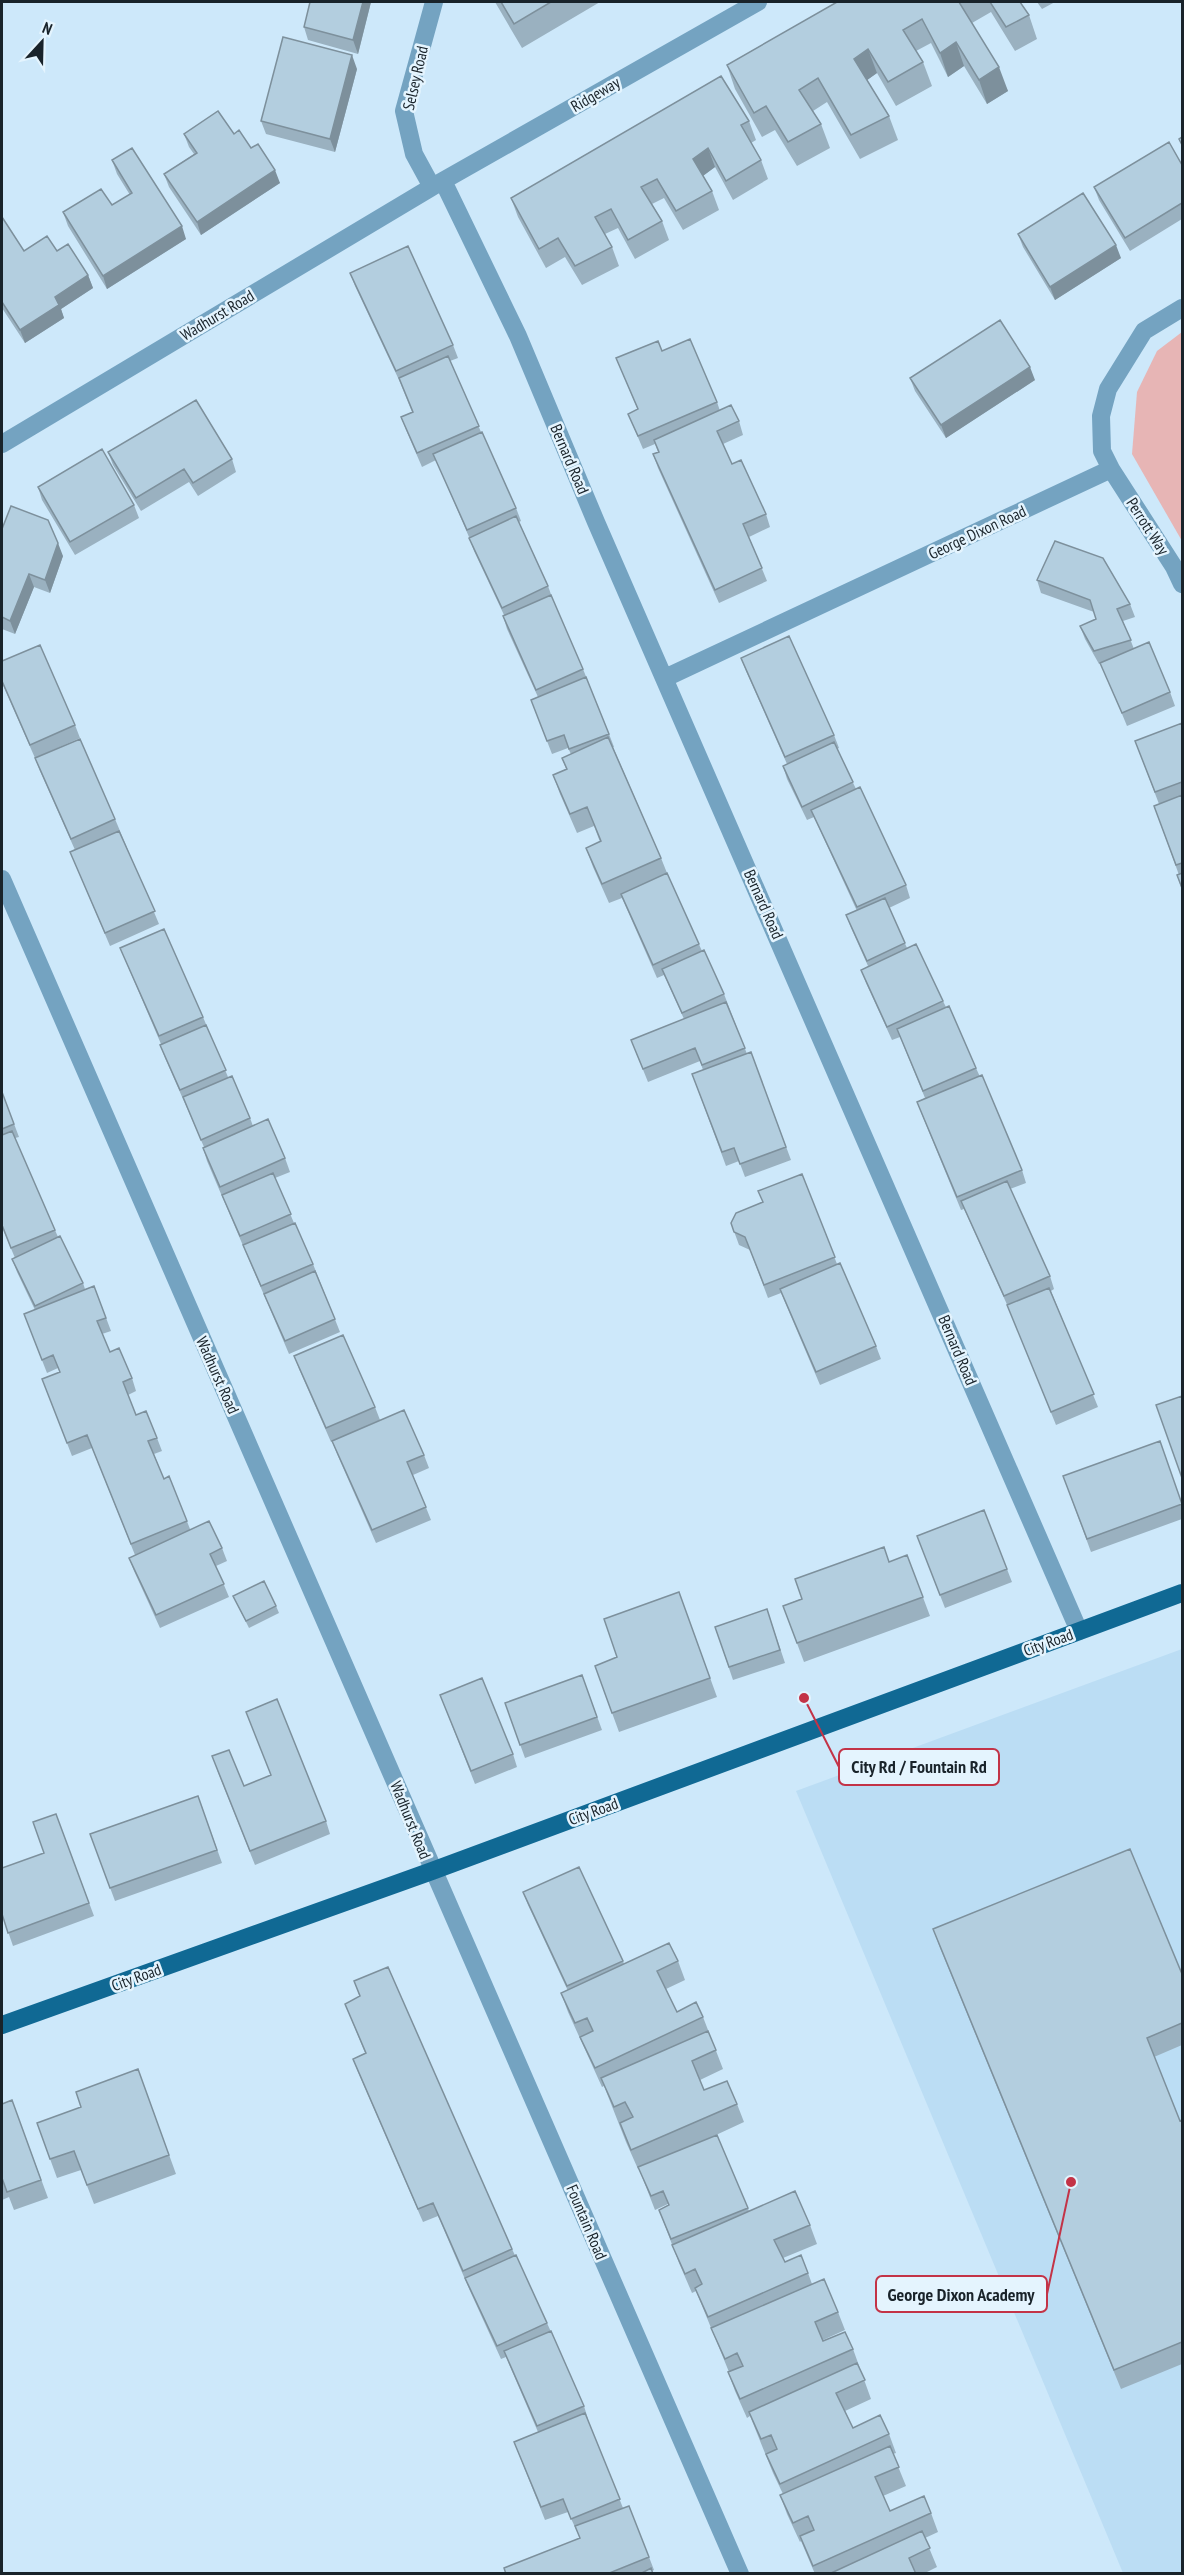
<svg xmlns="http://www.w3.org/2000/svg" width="1184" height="2575" font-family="'PT Sans Narrow',sans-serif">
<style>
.built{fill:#bbddf4}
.green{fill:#e7b5b5}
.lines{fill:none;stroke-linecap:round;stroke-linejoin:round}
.street{stroke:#74a3c1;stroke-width:18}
.primary{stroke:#106994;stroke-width:18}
.wall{fill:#9ab1c0}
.shaded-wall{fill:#7d909c}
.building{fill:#b3cedf;stroke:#7d909c;stroke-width:1.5}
.labels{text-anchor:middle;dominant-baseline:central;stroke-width:5;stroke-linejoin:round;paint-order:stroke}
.street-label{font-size:16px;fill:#19232a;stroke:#e4f4fe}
.leader{fill:none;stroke:#c33347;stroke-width:2}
.callout-dot{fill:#c33347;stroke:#e4f4fe;stroke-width:2}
.callout{fill:#e4f4fe;stroke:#c33347;stroke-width:2}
.callout-label{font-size:18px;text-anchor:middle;font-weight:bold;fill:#19232a}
</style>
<rect width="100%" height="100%" fill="#cde8fa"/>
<path class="built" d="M1182 1649V2573H1123L796 1791Z"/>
<path class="green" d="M1182 332V541L1132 454 1137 392 1157 351Z"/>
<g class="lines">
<path class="street" d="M443 181 518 336 596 522 1079 1631
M432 187 414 154 404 111 434 2
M1182 308 1144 331 1108 389 1101 416 1102 451 1111 469 1174 567 1182 584
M2 444 432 187 758 2
M665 678 1111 469
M2 879 740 2574"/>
<path class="primary" d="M2 2025 432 1871 1182 1593"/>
</g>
<path class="wall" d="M310 2H371L358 54 308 40 304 27Z
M495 2H600L522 48Z
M837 2H1020L1029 15 1037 39 1015 51 991 12 972 23 1008 91 987 104 964 66 948 77 931 43 916 51 923 62 932 86 896 106 877 73 867 80 889 116 898 140 860 159 827 102 813 111 821 124 830 148 797 166 775 130 762 137 735 89 727 65Z
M1037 2H1055L1042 9Z
M357 69 335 152 266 134 261 121Z
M749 121 756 140 751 143 761 160 768 179 733 200 715 167 703 176 712 191 719 210 683 230 664 198 652 204 662 221 669 240 635 259 618 228 605 234 612 247 619 266 582 285 565 257 546 268 518 217 511 198Z
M184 134H234L251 148 280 183 201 235 169 187 164 174 194 154 189 147Z
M112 160 186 239 107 289 68 226 63 212 112 205 130 195 117 174Z
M1182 165V219L1130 251 1099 200 1094 187Z
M2 217 24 251H57L88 275 93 288 61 309 64 318 25 343 2 308Z
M1018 234 1121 258 1055 300 1023 247Z
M350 273 453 345 458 358 450 361 481 432 516 508 521 521 519 522 548 586 553 600 583 669 609 734 614 747H613L661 858 667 873 702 951 724 994 747 1054 751 1052 791 1160 745 1177 739 1161 726 1166 692 1074 703 1070 700 1061 648 1082 631 1040 684 1019 664 975 657 978 622 898 609 903 593 867 586 848 600 842 594 826 577 833 560 794 553 775 566 769 562 758 571 754 568 748 552 754 531 700 538 697 507 629 503 616 504 615 474 551 469 537 436 460 422 467 406 430 401 417 412 412 399 380 355 286Z
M662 351 717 402 720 411 739 421 743 435 723 444 732 464 766 514 770 527 749 537 767 581 719 603 658 468 653 454 658 452 655 444 643 449 628 414 638 410 616 358Z
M910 378 1035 380 946 438 915 391Z
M108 452 232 459 236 472 198 496 189 482 141 511 113 465Z
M38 487 134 505 139 518 75 555 42 500Z
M2 529 63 556 50 593 34 587 15 634 2 629Z
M1037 580 1130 604 1135 617 1123 621 1134 649 1170 692 1175 706 1127 726 1101 663 1099 664 1085 639 1080 626 1096 619 1094 612 1041 593Z
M741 658 834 735 839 748 837 749 856 789 906 885 910 898 889 908 907 948 943 1001 976 1068 1022 1170 1026 1183 1010 1189 1050 1276 1054 1289 1051 1291 1098 1407 1056 1425 1009 1309 964 1209 961 1210 922 1115 917 1102 925 1098 900 1037 892 1040 866 983 861 970 868 966 851 928 846 915 857 911 814 817 807 820 787 779 783 766 787 764 746 671Z
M2 661 75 725 80 738 35 758 2 683Z
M1182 725V890L1177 875H1179L1154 806 1159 804 1135 741Z
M35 758 115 819 159 924 110 946 70 852 75 850 40 771Z
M120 948 203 1017 228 1077 250 1118 253 1126 285 1158 290 1172 275 1178 294 1223 313 1264 340 1332 289 1354 227 1208 207 1161 203 1148 204 1147 165 1058 160 1045 161 1044Z
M2 1092 19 1137 15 1138 58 1237 83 1283 85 1289 94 1286 111 1331 102 1334 110 1352 132 1378 136 1391 128 1395 136 1415 157 1438 162 1451 154 1454 164 1479 169 1476 190 1529 222 1548 227 1561 216 1566 229 1597 160 1628 134 1571 129 1558 135 1555 92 1448 72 1456 42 1379 60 1372 58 1368 47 1373 29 1327 24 1314 35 1310 17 1272 12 1259 15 1258 2 1227Z
M802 1174 837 1264 876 1346 881 1359 820 1385 781 1293 768 1298 750 1250 739 1245 731 1223Z
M294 1356 375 1407 380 1420 331 1442 299 1369Z
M332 1441 424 1455 429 1468 413 1475 431 1520 376 1543 337 1454Z
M1063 1476 1182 1503V1519L1091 1552Z
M984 1510 1012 1582 945 1608 917 1536Z
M907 1555 930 1616 804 1662 783 1606Z
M679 1592 717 1697 619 1732 595 1666 617 1657Z
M233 1596 276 1606 279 1613 249 1628Z
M767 1609 785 1663 733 1680 715 1627Z
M582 1675 602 1730 525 1758 505 1703Z
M440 1695 513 1754 517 1767 475 1784Z
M217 1770 244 1786 326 1821 330 1834 255 1865Z
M198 1796 222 1863 115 1901 90 1834Z
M56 1814 94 1916 13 1946 2 1914 44 1853Z
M523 1892 623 1961 624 1964 678 1961 685 1980 666 1989 677 2012 703 2017 723 2069 700 2080 704 2090 737 2104 744 2122 703 2141 717 2135 749 2211 810 2225 817 2244 783 2258 785 2262 808 2273 812 2284 838 2312 845 2330 823 2340 853 2349 871 2399 845 2411 853 2428 889 2434 896 2453 893 2454 906 2486 883 2496 890 2511 931 2513 938 2532 925 2538 937 2567 923 2574H815L801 2541 800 2542 787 2514 780 2495 783 2494 773 2473 750 2416 747 2418 735 2391 728 2372H729L696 2291 692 2293 679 2263 659 2210 668 2205V2204L655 2210 639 2169H638L626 2142 604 2086 602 2087 568 2012 561 1993 568 1991 528 1905Z
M933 1929 1182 1974V2045L1154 2057 1180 2121 1182 2120V2364L1121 2389 940 1948Z
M354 1981 512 2249 547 2323 584 2406 588 2419V2420L623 2508 649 2557 654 2570 652 2571 653 2574H506L580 2538 568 2512 545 2520 514 2442 538 2432 506 2357 501 2359 470 2291 438 2216 423 2222 358 2072 353 2059 365 2053 345 2004 360 1997Z
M138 2069 176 2174 94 2204 81 2170 57 2178 37 2123 81 2107Z
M12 2100 48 2198 14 2210 9 2197 2 2200V2104Z"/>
<path class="shaded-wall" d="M363 2H371L358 54 353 40Z
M956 42 964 66 948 77 940 53Z
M868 49 877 73 863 83 854 59Z
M352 55 357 69 335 152 330 139Z
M999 67 1008 91 987 104 979 80Z
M708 148 715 167 700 178 693 159Z
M275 170 280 183 201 235 197 222Z
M182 226 186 239 107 289 103 276Z
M1116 245 1121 258 1055 300 1050 287Z
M88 275 93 288 61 309 64 318 25 343 20 330 55 297Z
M1030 367 1035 380 946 438 941 425Z
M58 543 63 556 50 593 45 580Z
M29 574 34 587 15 634 10 621Z"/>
<path class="building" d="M310 2H363L353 40 304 27Z
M501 2H551L514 24Z
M837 2H959L999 67 979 80 956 42 940 53 922 19 903 30 923 62 888 82 868 49 854 59 889 116 851 135 818 78 799 90 821 124 788 142 766 106 754 113 727 65Z
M990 2H1020L1029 15 1006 27Z
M283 37 352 55 330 139 261 121Z
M721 76 749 121 741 125 761 160 726 181 708 148 693 159 712 191 676 211 657 179 641 187 662 221 628 240 611 209 595 217 612 247 575 266 558 238 539 249 511 198Z
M218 111 234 134 239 130 251 148 258 144 275 170 197 222 164 174 197 153 184 134Z
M1182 137V145L1179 139Z
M1169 142 1182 165V203L1125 238 1094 187Z
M132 148 182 226 103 276 63 212 101 189 112 205 132 193 112 160Z
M1083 193 1116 245 1050 287 1018 234Z
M2 217 24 251 47 236 57 251 68 244 88 275 55 297 59 305 20 330 2 302Z
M408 246 453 345 396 371 350 273Z
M1000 320 1030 367 941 425 910 378Z
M690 339 717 402 638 436 628 414 638 409 616 358 658 341 662 351Z
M448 356 479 426 417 453 401 417 413 412 399 378Z
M196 400 232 459 193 483 184 469 136 498 108 452Z
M731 405 739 421 717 431 732 464 741 460 766 514 743 524 762 568 715 590 653 454 659 452 654 440Z
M482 432 516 508 467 530 433 454Z
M102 449 134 505 70 542 38 487Z
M11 506 48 520 58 543 45 580 29 574 10 621 2 617V529Z
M516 516 548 586 502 608 469 538Z
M1055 541 1103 558 1130 604 1117 609 1131 640 1094 651 1080 626 1096 619 1090 600 1037 580Z
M551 595 583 669 536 690 503 616Z
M789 636 834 735 785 757 741 658Z
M1149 642 1170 692 1122 713 1100 663Z
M40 645 75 725 30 745 2 681V661Z
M586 677 609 734 569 749 564 735 547 741 531 700Z
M1182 723V782L1155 792 1135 741Z
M608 737 661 858 602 884 586 848 601 841 587 807 570 814 553 775 567 769 562 758Z
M80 739 115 819 71 839 35 758Z
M834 742 853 782 802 807 783 766Z
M860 787 906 885 857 907 811 810Z
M1182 795V863L1176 865 1154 806Z
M119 831 155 911 105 933 70 852Z
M667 873 699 944 653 965 621 894Z
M1182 873V888L1177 875Z
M885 898 905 943 867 961 846 915Z
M164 929 203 1017 159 1036 120 948Z
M916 944 943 1001 887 1027 861 970Z
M704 950 724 994 682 1013 662 969Z
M726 1002 745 1048 702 1065 695 1048 643 1069 631 1040Z
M949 1006 976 1068 923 1091 897 1029Z
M206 1025 226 1070 180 1090 160 1045Z
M751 1052 786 1147 740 1164 734 1148 722 1152 692 1074Z
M982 1075 1022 1170 957 1197 917 1102Z
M232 1076 250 1118 201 1140 183 1097Z
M2 1092 14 1124 2 1129Z
M268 1119 285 1158 220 1187 203 1148Z
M12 1131 55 1230 11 1248 2 1225V1135Z
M273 1173 291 1214 240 1236 222 1195Z
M802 1174 835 1257 764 1285 745 1237 734 1232 731 1223 736 1213 763 1202 758 1191Z
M1007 1181 1050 1276 1004 1296 961 1201Z
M295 1223 313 1264 261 1286 243 1245Z
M60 1236 83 1283 35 1306 12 1259Z
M840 1263 876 1346 816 1372 780 1289Z
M315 1271 335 1319 285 1341 264 1294Z
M94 1286 106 1318 97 1321 110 1352 119 1348 132 1378 123 1382 136 1415 146 1411 157 1438 148 1441 164 1479 169 1476 187 1521 131 1544 87 1435 67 1443 42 1379 60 1372 53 1355 42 1360 24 1314Z
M1049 1288 1094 1394 1051 1412 1007 1305Z
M343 1335 375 1407 326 1428 294 1356Z
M1182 1396V1478L1156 1405Z
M404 1410 424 1455 407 1462 426 1507 372 1530 332 1441Z
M1160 1441 1182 1504 1087 1539 1063 1476Z
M984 1510 1007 1569 940 1595 917 1536Z
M209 1521 222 1548 210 1554 224 1584 156 1615 129 1558Z
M884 1547 889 1562 907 1555 923 1597 797 1643 783 1606 802 1599 795 1579Z
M264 1581 276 1606 246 1621 233 1596Z
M679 1592 710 1678 612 1713 595 1666 617 1657 604 1619Z
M767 1609 780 1650 729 1667 715 1627Z
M582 1675 597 1717 520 1745 505 1703Z
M482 1678 513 1754 471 1771 440 1695Z
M277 1699 326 1821 250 1851 212 1756 229 1750 244 1786 271 1775 246 1712Z
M198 1796 217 1850 110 1888 90 1834Z
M56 1814 89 1903 8 1933 2 1914V1868L44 1853 33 1822Z
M1130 1849 1182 1974V2023L1147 2038 1180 2121 1182 2120V2342L1114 2370 933 1929Z
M579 1867 623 1961 567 1986 523 1892Z
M669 1943 678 1961 657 1971 677 2012 696 2002 703 2017 595 2068 580 2037 593 2031 587 2018 575 2023 561 1993Z
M388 1967 512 2249 463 2271 433 2203 418 2209 353 2059 366 2053 345 2004 360 1996 354 1981Z
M708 2031 716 2050 692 2061 704 2090 727 2081 737 2104 631 2150 620 2123 633 2117 625 2102 614 2107 601 2078Z
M138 2069 169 2155 87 2185 74 2151 50 2159 37 2123 81 2107 76 2092Z
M12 2100 41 2180 7 2192 2 2178V2104Z
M717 2135 748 2208 671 2239 659 2210 669 2205 663 2191 651 2196 638 2167Z
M795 2191 810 2225 774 2240 785 2262 801 2255 808 2273 708 2317 695 2288 702 2284 695 2269 685 2274 672 2245Z
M516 2255 547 2323 497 2346 465 2278Z
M824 2279 838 2312 815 2322 823 2341 845 2332 853 2349 740 2399 728 2372 743 2366 737 2353 725 2359 711 2328Z
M551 2331 584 2406 537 2426 504 2351Z
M857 2363 865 2380 836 2393 853 2428 880 2415 889 2434 780 2484 766 2454 777 2449 771 2435 761 2439 749 2412Z
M585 2413 620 2499 571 2519 563 2499 541 2507 514 2442Z
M890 2446 899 2467 875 2477 890 2511 924 2496 931 2513 813 2566 800 2536 814 2530 808 2516 793 2523 780 2495Z
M629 2506 649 2557 607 2574H506L504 2568 580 2538 575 2526Z
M922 2531 930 2548 909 2558 916 2574H829Z
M651 2568 653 2574H640Z"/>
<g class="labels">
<g class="street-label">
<text transform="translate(415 78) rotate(-77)">Selsey Road</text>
<text transform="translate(595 94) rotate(-30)">Ridgeway</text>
<text transform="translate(217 315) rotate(-31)">Wadhurst Road</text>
<text transform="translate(570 459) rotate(67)">Bernard Road</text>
<text transform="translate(1148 526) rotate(57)">Perrott Way</text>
<text transform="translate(977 532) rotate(-25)">George Dixon Road</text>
<text transform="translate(764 904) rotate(66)">Bernard Road</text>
<text transform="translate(958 1350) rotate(67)">Bernard Road</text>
<text transform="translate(218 1375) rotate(66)">Wadhurst Road</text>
<text transform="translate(1048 1642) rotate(-20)">City Road</text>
<text transform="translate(593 1811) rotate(-20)">City Road</text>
<text transform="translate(411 1820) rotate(68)">Wadhurst Road</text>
<text transform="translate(136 1977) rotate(-20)">City Road</text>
<text transform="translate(587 2222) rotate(67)">Fountain Road</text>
</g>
</g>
<path class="leader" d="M804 1698L839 1767M1071 2182L1047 2294"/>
<g class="callout-dot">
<circle cx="804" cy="1698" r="6"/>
<circle cx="1071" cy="2182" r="6"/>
</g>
<g class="callout">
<rect x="839" y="1749" width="160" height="36" rx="6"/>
<rect x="876" y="2276" width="171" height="36" rx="6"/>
</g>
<g class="callout-label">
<text x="919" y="1773">City Rd / Fountain Rd</text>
<text x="961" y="2301">George Dixon Academy</text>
</g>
<rect width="1184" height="2575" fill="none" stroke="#19232a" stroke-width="6"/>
<g transform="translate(42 42) rotate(22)" stroke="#e4f4fe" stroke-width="4.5" paint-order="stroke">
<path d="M0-4.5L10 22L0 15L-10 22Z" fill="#19232a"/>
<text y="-9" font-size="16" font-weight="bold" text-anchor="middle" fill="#19232a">N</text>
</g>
</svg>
